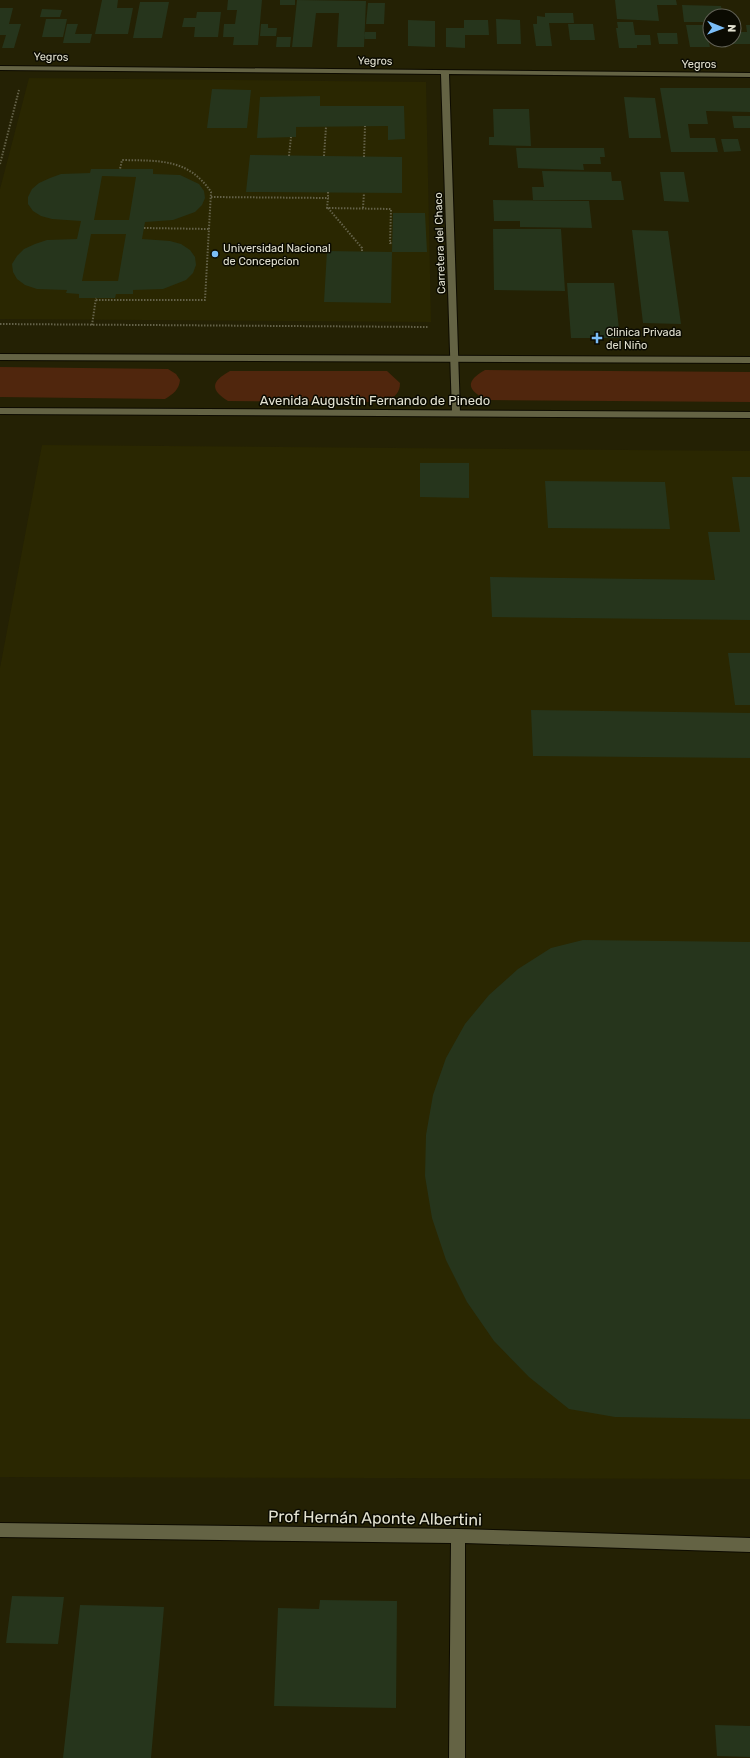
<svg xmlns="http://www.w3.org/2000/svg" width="750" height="1758" font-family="Rubik,sans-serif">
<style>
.built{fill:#2a2701}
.green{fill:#50260d}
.building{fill:#26351c;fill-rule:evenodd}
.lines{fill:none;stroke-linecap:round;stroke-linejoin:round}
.minor-casing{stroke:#0d0b00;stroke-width:2}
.tertiary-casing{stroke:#0d0b00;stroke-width:2}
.path{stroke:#646249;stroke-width:2;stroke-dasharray:1.5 1.5;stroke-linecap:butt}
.minor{fill:#646344;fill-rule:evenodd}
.tertiary{fill:#646344;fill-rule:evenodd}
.poi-dot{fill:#7bbef8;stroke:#0b0b02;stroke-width:1.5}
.labels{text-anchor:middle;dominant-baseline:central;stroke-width:3;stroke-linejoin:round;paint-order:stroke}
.far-street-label{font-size:11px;fill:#e3e2d1;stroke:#0b0b02}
.far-poi-label{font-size:11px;fill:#e3e2d1;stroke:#0b0b02;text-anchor:start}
.street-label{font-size:13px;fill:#e3e2d1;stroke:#0b0b02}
.near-street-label{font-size:16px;fill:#e3e2d1;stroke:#0b0b02}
</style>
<rect width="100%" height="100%" fill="#242104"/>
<path class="built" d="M29 78 426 82 431 322 0 319V189Z
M42 445 750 451V1479L0 1477V668Z"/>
<path class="green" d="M0 367 168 369 176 374 180 380C179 390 173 394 165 399L0 397Z
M485 370 750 372V402L486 400C468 390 464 382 485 370Z
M230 371H387L400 383C400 393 395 396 387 402L228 401C209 389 212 381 230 371Z"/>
<path class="building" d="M102 0H118L117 8H133L128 34H95Z
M228 0H262L258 45H233L234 37H223L224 24H235L237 10H227Z
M280 0H295V5H280Z
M297 0 366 1 364 47H337L339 13H316L312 47H292Z
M615 0H676L677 5H657L659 21 617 19Z
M140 2H169L162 38H133Z
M368 3H385L384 24H366Z
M682 5 721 6 723 16H710V22H684Z
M0 8H13L9 24H21L14 48H2L6 35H0Z
M42 9 62 10 60 17H40Z
M197 12H221L218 37H194L195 27H182L184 18H196Z
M545 13H573L574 23H549L552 46H536L533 24H537V16L545 17Z
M46 19H67L63 37H42Z
M496 19 520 20 521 44H497Z
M408 20 435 21V47L408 46Z
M464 20H488L489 35H465V48L446 47V28H464Z
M617 22H633L635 35H650L651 45H637V48H619L616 28H618Z
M67 24H78L75 34H92L90 43H63Z
M261 24H268V28H277L276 36H260Z
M568 24H593L595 40H570Z
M686 25H705L710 47H690Z
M746 25H750V44H733L734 32H747Z
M365 32H376V39H364Z
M657 33H677L678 44H659Z
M277 37H291L290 47H276Z
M660 88H750V112L706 111 708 124H688L690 138H715L718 152H671Z
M212 89 251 90 247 128H207Z
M320 96V106H404L405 139 388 140V126L296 127V137L257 138 260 97Z
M624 97 655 98 661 138H629Z
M493 109H529L531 146 489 145V137H494Z
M732 116H750V128H734Z
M721 139H738L741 151 724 152Z
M516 148H604L605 157H600L601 164H583L584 170 518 168Z
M250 155 402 157V193L246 192Z
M91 169H153V174L180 175 199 184 204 191 205 198 202 205 195 212 173 220 145 222 142 239 170 241 181 244 190 250 195 257 196 265 193 273 186 280 163 289 133 290V294H116L115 298H79V294L66 293 67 290 37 289 25 285 17 279 13 272 12 264 17 256 24 249 35 244 47 240 77 239 81 221 52 219 41 216 33 211 28 204V197L32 189 39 183 50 178 61 174 90 173ZM102 176 136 177 129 220H94ZM91 234H126L118 281H82Z
M542 171 611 172 612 181H621L624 200H533L532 187H544Z
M660 172H684L689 202 664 201Z
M493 200 589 201 592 228 520 227V221H494Z
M393 213H425L427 252H392Z
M493 229H561L565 291 494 290Z
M632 230 668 231 681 324 643 323Z
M327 251 392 252 391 303 324 302Z
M567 283H614L620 338H571Z
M420 463H469V498L420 497Z
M732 477H750V620L492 617 490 577 715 580 708 532H740Z
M545 481 665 482 670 529 548 528Z
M728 653H750V705H735Z
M531 710 750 713V758L533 756Z
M583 940 750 942V1419L615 1417 569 1409 529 1377 494 1341 467 1302 446 1260 432 1218 425 1176 426 1135 433 1095 446 1058 465 1024 489 995 518 969 551 948Z
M12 1596 64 1597 58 1644 6 1643Z
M320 1600 397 1601 396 1708 274 1706 278 1608 319 1609Z
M80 1605 164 1607 151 1758H63Z
M715 1725 750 1726V1757L717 1756Z"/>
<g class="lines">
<defs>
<path id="minor" d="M0 66 750 73V77L449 74 460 413 456 416 452 413 441 74 0 70Z
M0 1523 458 1529 750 1538V1552L465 1543V1758H449L451 1543 0 1537Z"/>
<path id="tertiary" d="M0 354 750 357V363L0 360Z
M0 408 750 412V418L0 414Z"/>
</defs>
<use href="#minor" class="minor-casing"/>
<use href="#tertiary" class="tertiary-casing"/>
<path class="path" d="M289 156 291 137
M324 156 326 127
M364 157 365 126
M0 164 19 90
M328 192V198
M211 197 328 198 327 208 391 209 390 243H392
M328 208 362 248V251
M363 208 364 193
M144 228 209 229
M96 300H205L211 192C188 158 159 161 122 160L120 169
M0 324 429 327
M92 325 96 298"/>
<use href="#minor" class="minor"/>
<use href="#tertiary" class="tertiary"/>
</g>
<g class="poi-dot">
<circle cx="215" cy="254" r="4"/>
<path d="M595 332h4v4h4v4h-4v4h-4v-4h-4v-4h4z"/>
</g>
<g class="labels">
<g class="far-street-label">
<text transform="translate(51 57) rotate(1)">Yegros</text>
<text transform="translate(375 61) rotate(1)">Yegros</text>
<text x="699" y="64">Yegros</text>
<text transform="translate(440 243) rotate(-92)">Carretera del Chaco</text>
</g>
<g class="far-poi-label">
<text x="223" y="248">Universidad Nacional<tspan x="223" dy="13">de Concepcion</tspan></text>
<text x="606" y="332">Clinica Privada<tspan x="606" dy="13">del Niño</tspan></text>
</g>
<g class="street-label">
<text x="375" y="400">Avenida Augustín Fernando de Pinedo</text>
</g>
<g class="near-street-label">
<text transform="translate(375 1518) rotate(1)">Prof Hernán Aponte Albertini</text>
</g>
</g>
<g transform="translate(722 28) rotate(91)"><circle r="19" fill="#0b0b02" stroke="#616155"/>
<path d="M0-3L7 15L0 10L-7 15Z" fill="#7bbef8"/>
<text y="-6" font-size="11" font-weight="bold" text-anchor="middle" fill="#e3e2d1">N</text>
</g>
</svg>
